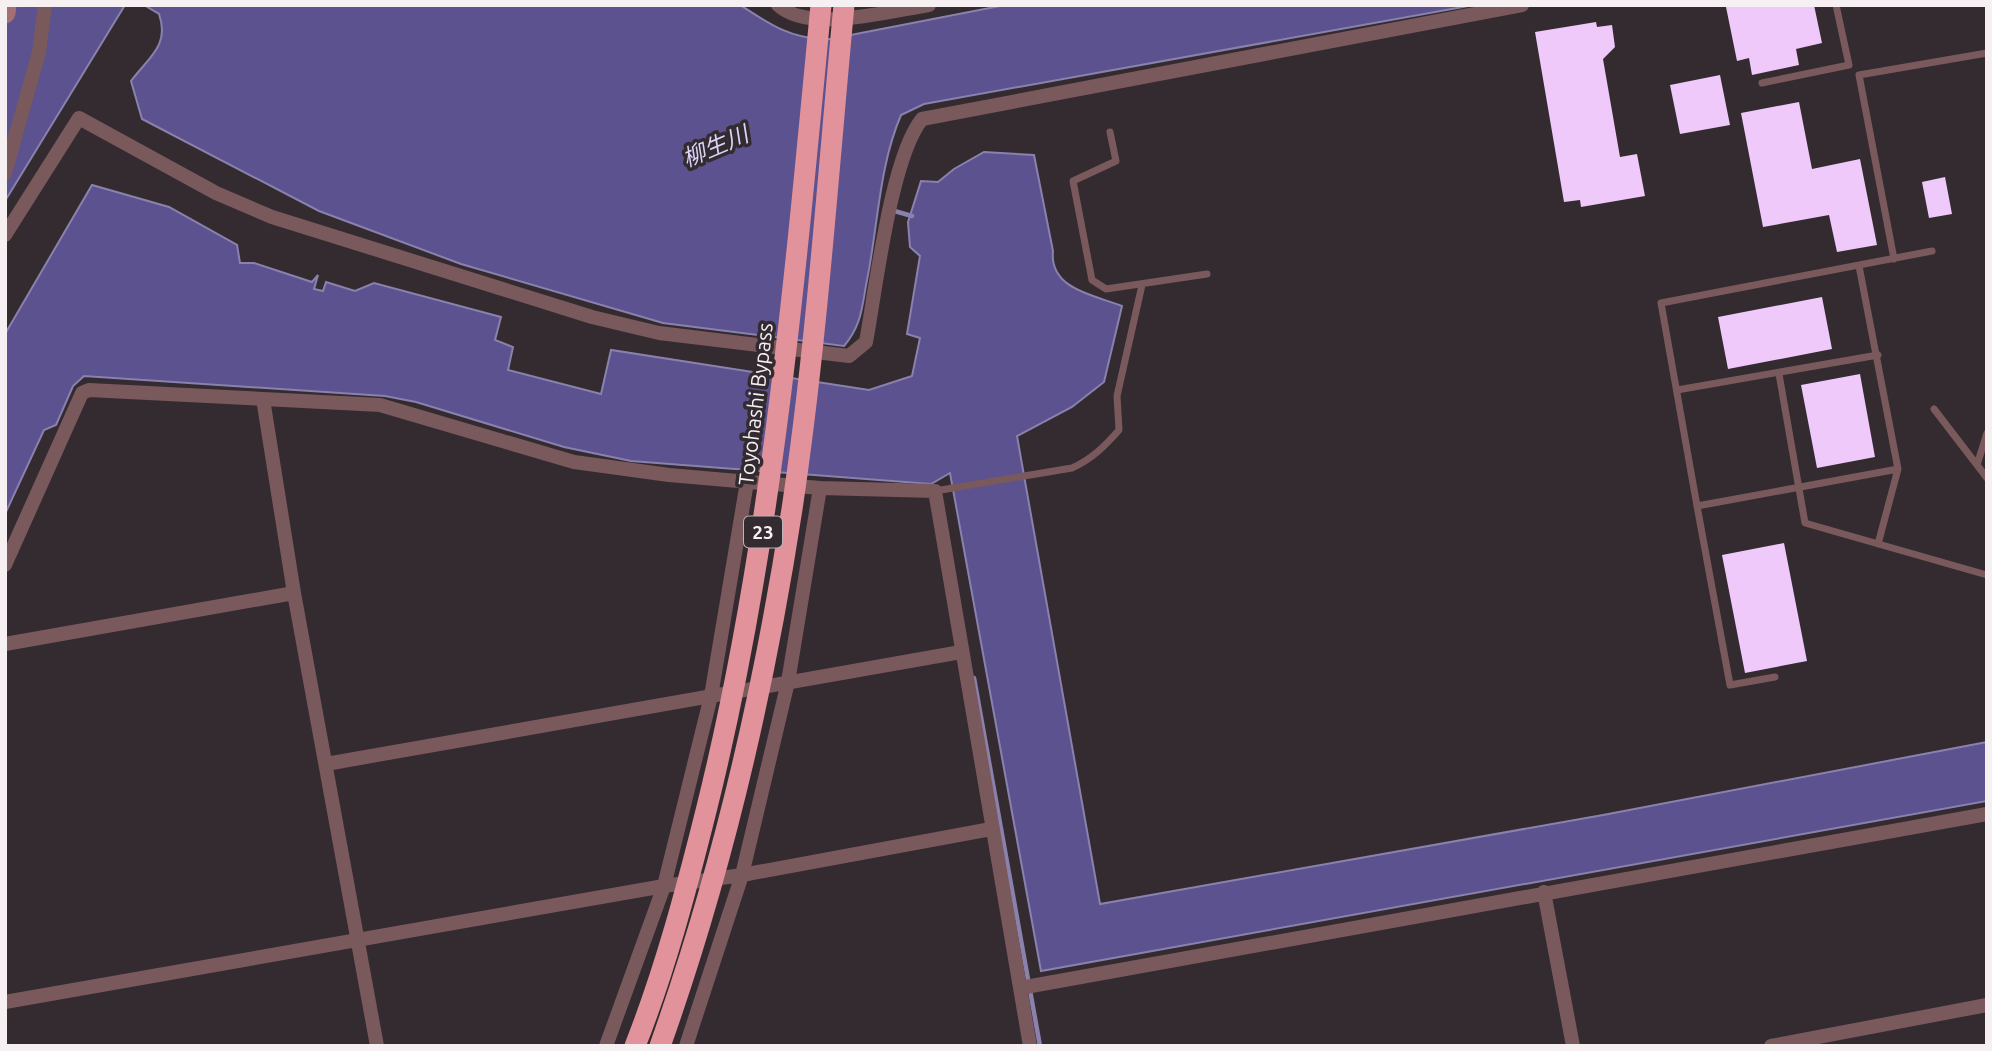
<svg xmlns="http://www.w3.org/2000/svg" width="1992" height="1051" font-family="Ubuntu,'Noto Sans JP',sans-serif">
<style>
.water{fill:#5c528f;stroke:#8a81ad;stroke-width:2}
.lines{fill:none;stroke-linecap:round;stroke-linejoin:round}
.stream{stroke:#8a81ad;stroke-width:4.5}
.building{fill:#eec9fa}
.lane{stroke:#7a595c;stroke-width:7}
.street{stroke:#7a595c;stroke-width:14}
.secondary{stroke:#a47075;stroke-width:21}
.highway-bridge{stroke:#e1929a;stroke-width:21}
.labels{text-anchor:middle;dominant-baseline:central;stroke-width:7;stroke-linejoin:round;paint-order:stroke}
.shield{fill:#342b30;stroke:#bcb5b8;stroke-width:2}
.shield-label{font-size:19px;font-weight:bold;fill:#f6f0f3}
.street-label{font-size:21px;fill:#f6f0f3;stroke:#342b30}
.water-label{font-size:23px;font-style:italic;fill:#d8d4f9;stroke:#342b30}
</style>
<rect width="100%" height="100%" fill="#342b30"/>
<path class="water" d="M5 5H125L5 201Z
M144 5H740C771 25 788 37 825 40L1005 5H1474L924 104 901 115C879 166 878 226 867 280 862 306 862 325 844 346L663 323 461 264 319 211 142 119 131 81C149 57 170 45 159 14Z
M984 152 1034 155 1053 251C1049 289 1094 295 1122 306L1104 382 1072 407 1017 436 1100 904 1603 815 1987 742V801L1041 971 950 473 931 484 631 461 564 447 416 402 385 396 84 376 73 386 56 425 44 430 5 514V334L92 185 169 207 237 245 240 263H254L312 282 318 275 314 289 323 291 326 282 355 291 374 283 501 317 495 340 513 347 508 370 601 394 611 350 869 390 912 376 920 338 907 334 920 256 910 247 908 222 921 181 938 182 954 169Z"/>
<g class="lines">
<path class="stream" d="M891 210 912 216
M974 678 1040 1046"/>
</g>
<path class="building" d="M1734 5H1814L1822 43 1796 49 1799 65 1752 75 1749 58 1737 61 1726 7Z
M1596 22 1597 27 1612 25 1615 47 1603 59 1620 157 1637 154 1645 196 1581 207 1580 200 1564 202 1535 32Z
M1720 75 1730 125 1680 134 1670 85Z
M1799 102 1812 169 1860 159 1877 245 1837 252 1829 215 1763 227 1741 113Z
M1945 177 1952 214 1929 218 1922 182Z
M1822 297 1832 349 1728 369 1718 317Z
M1860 374 1875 457 1817 468 1801 385Z
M1784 543 1807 661 1745 673 1722 555Z"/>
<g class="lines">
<path class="lane" d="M1762 83 1849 65 1836 5
M1110 132 1116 161 1073 181 1092 280 1106 289 1207 274
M1894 259 1859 75 1987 53
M1859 266 1898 469 1878 544
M1779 374 1805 523 1987 575
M1677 390 1878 355
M1934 409 1987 478
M1977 465 1987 433
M1898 469 1697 506 1661 303 1932 251
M935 491 1072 468C1092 459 1105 446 1119 430L1117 396 1142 285
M1697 506 1730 685 1775 677"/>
<path class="street" d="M778 5C809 34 889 11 929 5
M5 173 39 52 45 5
M5 235 79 118 216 193 272 217 592 317 659 333 849 356 866 342C876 288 891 157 922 119L1522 5
M263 399 294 593 377 1046
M5 565 82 393 89 390 380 405 574 462 669 475 820 488 935 491 1030 1046
M5 644 294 593
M326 764 961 652
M1544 892 1573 1046
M1020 988 1987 814
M5 1002 664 886 742 875 991 829
M606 1046 664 886 711 696 747 482
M686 1046 742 875 788 682 820 488
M1771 1046 1987 1005"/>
<path class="secondary" d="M5 13 6 5"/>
<path class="highway-bridge" d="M635 1046C665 970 686 891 706 811 772 547 795 276 821 5
M660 1046C722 872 764 691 792 509 817 342 828 173 844 5"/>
</g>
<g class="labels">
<rect class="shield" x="744" y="516.5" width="38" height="31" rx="5"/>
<g class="shield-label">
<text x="763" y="532">23</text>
</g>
<g class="street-label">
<text transform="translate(755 404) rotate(-83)">Toyohashi Bypass</text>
</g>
<g class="water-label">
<text transform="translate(715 146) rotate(-23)">柳生川</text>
</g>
</g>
<rect width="1992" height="1051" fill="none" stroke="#f6f0f3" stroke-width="14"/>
</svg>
